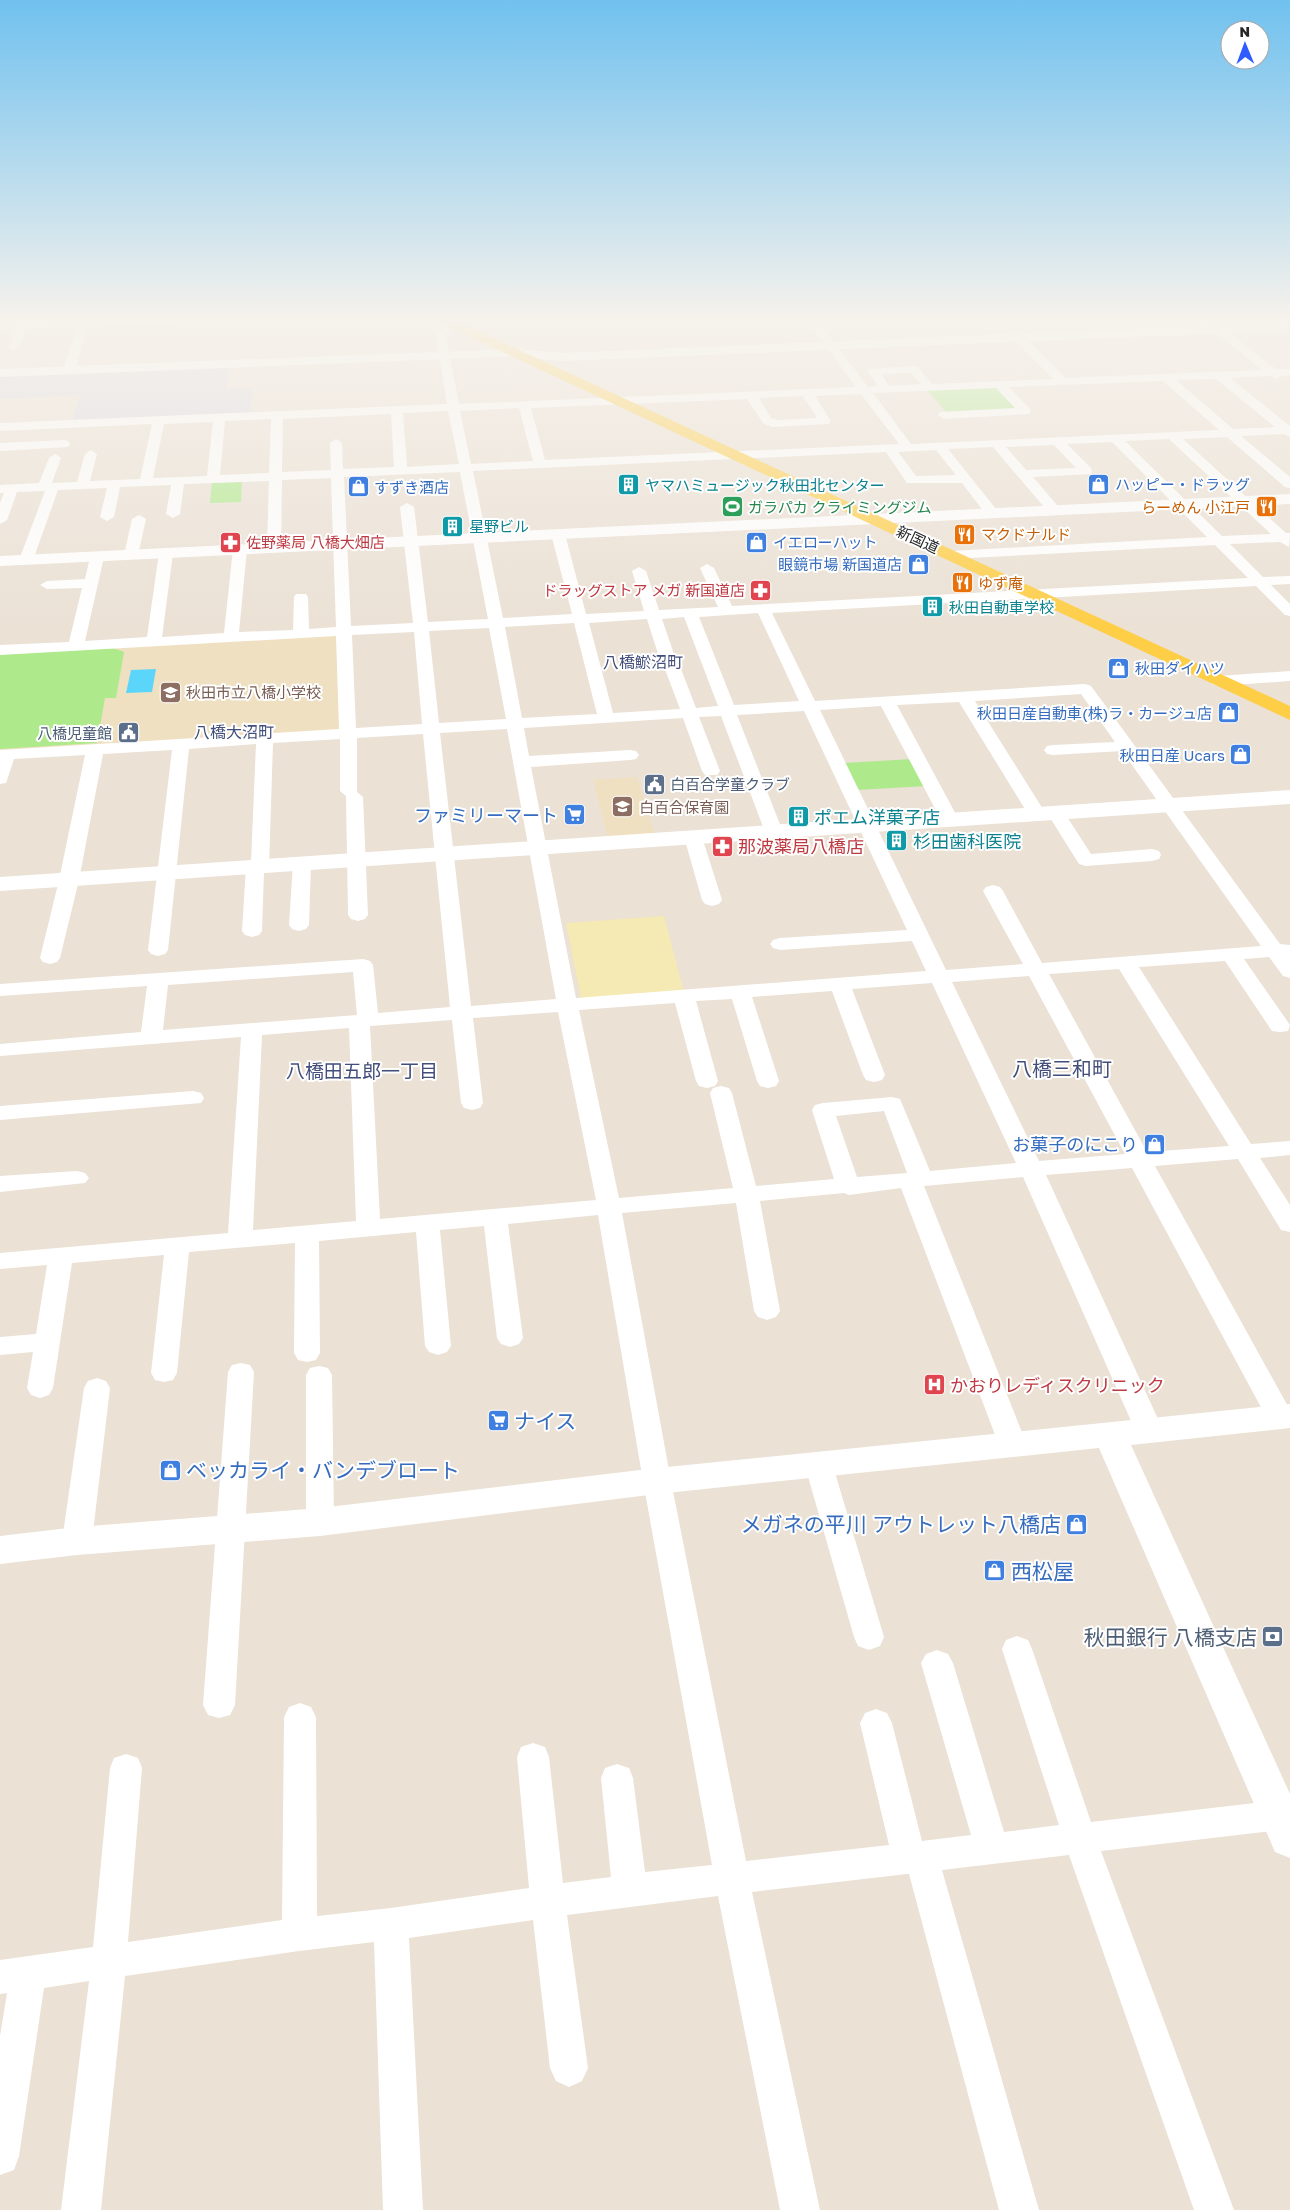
<svg xmlns="http://www.w3.org/2000/svg" width="1290" height="2210" font-family="'Golos Text','Noto Sans JP',sans-serif">
<style>
.industrial{fill:#dad8e2}
.education{fill:#f0e0c2}
.green{fill:#aee98b}
.sand{fill:#f5e9b4}
.water{fill:#5cd5fa}
.lines{fill:none;stroke-linecap:round;stroke-linejoin:round}
.minor{fill:#fff;fill-rule:evenodd}
.tertiary{fill:#fff;fill-rule:evenodd}
.secondary{fill:#fff;fill-rule:evenodd}
.primary{fill:#fece47;fill-rule:evenodd}
.labels{text-anchor:middle;dominant-baseline:central;stroke-width:4;stroke-linejoin:round;paint-order:stroke}
.far-shop-label{font-size:15px;fill:#366cbe;stroke:#fff;text-anchor:start}
.far-culture-label{font-size:15px;fill:#0d838f;stroke:#fff;text-anchor:start}
.far-leisure-label{font-size:15px;fill:#27864d;stroke:#fff;text-anchor:start}
.far-food-label{font-size:15px;fill:#c56008;stroke:#fff;text-anchor:start}
.far-street-label{font-size:15px;fill:#262626;stroke:#fff}
.far-health-label{font-size:15px;fill:#be3a42;stroke:#fff;text-anchor:start}
.far-education-label{font-size:15px;fill:#785e54;stroke:#fff;text-anchor:start}
.far-service-label{font-size:15px;fill:#4e5e75;stroke:#fff;text-anchor:end}
.far-quarter-label{font-size:16px;fill:#434f7b;stroke:#fff}
.shop-label{font-size:18px;fill:#366cbe;stroke:#fff;text-anchor:end}
.culture-label{font-size:18px;fill:#0d838f;stroke:#fff;text-anchor:start}
.health-label{font-size:18px;fill:#be3a42;stroke:#fff;text-anchor:start}
.neighbourhood-label{font-size:19px;fill:#434f7b;stroke:#fff}
.quarter-label{font-size:20px;fill:#434f7b;stroke:#fff}
.near-shop-label{font-size:21px;fill:#366cbe;stroke:#fff;text-anchor:start}
.near-service-label{font-size:21px;fill:#4e5e75;stroke:#fff;text-anchor:end}
</style>
<rect width="100%" height="100%" fill="#ebe1d5"/>
<path class="industrial" d="M1228 316H1290V319L1236 322Z
M230 366 226 389 252 388 251 415 72 423 80 395 0 399V375Z"/>
<path class="education" d="M339 634 341 732 0 752V652Z
M637 777 655 835 608 838 593 780Z"/>
<path class="green" d="M996 386 1020 409 946 412 927 390Z
M242 480 241 502 210 503 212 482Z
M113 648 124 652 116 698H105L97 743 0 749V654Z
M913 759 927 786 857 790 844 763Z"/>
<path class="sand" d="M664 916 684 992 581 999 566 923Z"/>
<path class="water" d="M156 669 152 692 126 693 131 670Z"/>
<g class="lines">
<path class="minor" d="M184 316H274L269 319 27 328 19 347 14 350 9 347 16 329H0V323Z
M804 316H814L868 387 878 386 867 371 869 369 914 366 918 367 932 384 1053 379 1011 336 1010 334 1011 332H1019L1066 378 1262 370 1218 334 1209 331 1190 316C1206 316 1211 325 1226 330L1276 369H1290V375L1282 376 1277 379 1270 376 1230 378 1290 426V437L1284 434 1241 436 1290 477V488L1285 487 1227 437 1183 439 1286 533H1290L1289 547 1280 542 1230 544 1263 577 1290 576V584L1271 585 1290 604V616L1285 615 1256 586 772 613 815 701 1085 684 1091 686 1280 944 1290 945V978L1283 976 1269 957 1244 959 1290 1025 1288 1031 1280 1032 1272 1031 1225 961 1139 967 1251 1144 1290 1141V1155L1260 1158 1290 1205V1232L1281 1230 1238 1159 1155 1166 1290 1410V1424L1280 1427 1270 1424 1132 1168 1046 1175 1164 1432 1160 1439 1150 1442 1140 1439 1136 1432 1023 1177 924 1186 1027 1445 1023 1452 1013 1455 1003 1452 999 1445 901 1188 849 1195 844 1193 760 1201 780 1311 776 1317 767 1320 758 1317 754 1311 736 1203 622 1213 671 1481 746 1861 889 1845 860 1723 865 1713 876 1709 887 1713 892 1723 922 1841 971 1835 921 1663 926 1654 937 1650 948 1654 953 1663 1004 1832 1059 1825 1002 1649 1006 1640 1017 1636 1028 1640 1032 1649 1091 1822 1290 1799V1829L1101 1851 1234 2210H1194L1069 1855 942 1870 1039 2210H999L909 1874H907L752 1892 820 2210H780L718 1896 567 1915 588 2068 582 2081 569 2087 556 2081 550 2068 533 1920 409 1938 423 2210H383L374 1942 299 1951 125 1976 101 2210H61L89 1981 44 1988 19 2156 14 2170 0 2175V2036L7 1993 0 1994V1960L93 1947 110 1768 114 1758 126 1754 138 1758 142 1768 128 1942 282 1920 284 1717 289 1707 300 1703 311 1707 316 1717 317 1916 391 1908 529 1888 517 1757 521 1747 533 1743 545 1747 549 1757 563 1883 611 1877 601 1778 605 1768 617 1764 629 1768 633 1778 645 1872 712 1865 643 1481 598 1215 508 1224 523 1338 519 1344 510 1347 501 1344 497 1338 484 1226 440 1230 451 1346 447 1352 438 1355 429 1352 425 1346 416 1232 319 1241 320 1353 316 1360 307 1362 298 1360 294 1353 295 1243 189 1252 177 1373 173 1380 164 1382 155 1380 151 1373 164 1255 72 1263 53 1388 49 1395 40 1398 31 1395 27 1388 33 1352 0 1355V1337L36 1334 47 1265 0 1269V1253L228 1233 241 1037 0 1056V1044L141 1032 147 986 0 996V984L363 959 370 961 373 965 378 1013 450 1007 423 734 357 738V792L363 797 368 915 365 919 358 921 351 919 348 915 346 796 340 791V739L273 743 269 867 264 872 262 931 259 935 252 937 245 935 242 931 246 867 251 862 256 744 189 749 168 950 165 954 158 956 151 954 148 950 172 750 103 754 79 880 60 958 57 962 50 964 43 962 40 958 59 880 85 755 14 759 6 783 0 784V750L339 729 336 636 0 655V645L69 642 82 588 47 589 40 585 47 581 85 579 90 557 97 553 104 557 85 641 147 637 159 553 166 549 173 553 162 637 224 633 233 549 240 545 247 549 239 632 293 630 294 597 296 594H306L308 597 309 629 336 627 331 478 282 480 281 547 274 551 267 547 269 481 184 484 180 514 173 518 166 514 171 485 120 487 114 517 107 521 100 517 107 488 58 490 33 560 26 564 19 560 45 491 17 492 7 520 0 524V503L4 493H0V485L39 483 49 458 55 454 61 458 52 483 77 482 85 454 91 450 97 454 90 481 140 479 152 424 0 431V423L447 404 436 335 446 321 450 320 455 323 446 335 459 404 856 387ZM911 373 921 384 889 386 881 374ZM1216 379 1275 427 1233 429 1176 380ZM1163 381 1219 430 911 444 873 393 996 388 1015 408 940 412 938 415 944 419 1029 414 1031 411 1029 408 1009 387ZM861 394 899 444 545 460 531 408 747 399 763 423 772 427 829 424 831 421 815 396ZM803 396 817 418 778 420 771 418 759 398ZM519 408 533 461 471 464 460 411ZM448 411 459 464 407 467 403 413ZM391 414 394 467 343 469 342 443 336 439 330 443 331 470 282 472 283 419ZM271 419 269 473 220 475 225 421ZM213 422 207 476 153 478 164 424ZM1169 439 1271 534 1222 536 1125 441ZM1112 442 1207 537 950 551 943 555 950 559 1215 545 1248 578 732 606 714 568 707 564 700 568 718 607 659 610 646 571 639 567 632 571 644 611 586 614 565 534 558 530 551 534 572 614 503 618 473 471 886 452 907 483H962L988 517 993 518 1000 514 948 449 993 447 1050 514 1055 515 1062 511 1033 477 1091 474 1092 471 1091 468 1067 444ZM1054 445 1076 468 1026 470 1006 447ZM936 450 956 475 916 476 898 452ZM460 472 488 619 428 622 414 507 407 503 400 507 413 623 351 626 344 477ZM758 613 799 701 734 705 699 617ZM684 617 718 706 696 708 679 664 676 660 662 619ZM647 619 660 660 663 664 680 709 613 713 589 623ZM574 623 597 714 522 718 505 627ZM489 628 506 719 439 723 429 631ZM414 632 422 724 356 728 352 635ZM1081 694 1115 742 1053 745 1047 746 1044 750 1047 754 1053 755 1122 751 1261 946 1042 963 1003 891 1000 887 993 885 986 887 983 891 1023 964 946 970 820 710 881 706 941 820 944 824 950 825 956 824 959 820 897 705 959 702 1028 814 1031 818 1037 819 1043 818 1046 814 975 701ZM804 711 907 930 780 938 773 940 770 944 773 948 780 950 912 941 926 971 576 998 531 767 630 760 636 759 639 755 636 751 630 750 529 756 524 728 683 718 702 771 705 775H717L720 771 699 717 721 716 765 832 768 836 774 837 780 836 783 832 737 715ZM507 729 556 999 471 1006 440 733ZM1119 969 1229 1146 1147 1152 1049 974ZM353 972 357 1015 163 1030 168 985ZM1029 976 1125 1154 1039 1161 952 982ZM932 983 1016 1163 930 1171 900 1099 892 1097 823 1103 815 1105 812 1110 834 1179 756 1186 732 1093 729 1088 721 1086 713 1088 710 1093 733 1188 619 1198 579 1010 675 1003 696 1081 699 1086 707 1088 715 1086 718 1081 696 1001 732 999 757 1081 760 1086 768 1088 776 1086 779 1081 752 997 832 991 863 1075 866 1080 874 1082 882 1080 885 1075 852 989ZM558 1012 596 1200 380 1219 370 1026 452 1020 461 1103 464 1108 472 1110 480 1108 483 1103 473 1018ZM349 1028 356 1221 253 1230 262 1035ZM884 1111 907 1173 857 1177 836 1116Z
M81 328 86 331 75 370 73 372H65L63 370 76 331Z
M64 440 68 441 70 444 68 447 0 451V443Z
M139 515 146 519 138 555 131 559 124 555 132 519Z
M1290 671V681L1218 686 1212 684 1210 681 1212 678 1218 676Z
M1056 808 1062 809 1091 854 1152 849 1159 851 1161 855 1159 859 1152 861 1086 866 1079 864 1047 813 1050 809Z
M693 831 699 833 702 837 722 900 719 904 712 906 705 904 702 900 684 837 687 833Z
M302 858 309 860 311 864 309 925 306 929 299 931 292 929 289 925 293 864 295 860Z
M193 1091 201 1093 204 1098 201 1103 0 1120V1106Z
M77 1171 85 1173 89 1178 85 1183 0 1192V1176Z
M241 1363 250 1365 254 1372 235 1705 230 1715 219 1718 208 1715 203 1705 228 1372 232 1365Z
M319 1366 328 1368 332 1375 334 1522 330 1530 320 1533 310 1530 306 1522V1375L310 1368Z
M97 1378 106 1381 110 1388 92 1541 87 1549 77 1552 67 1549 62 1541 84 1388 88 1381Z
M819 1455 829 1459 833 1466 884 1637 880 1646 869 1650 858 1646 854 1637 805 1466 809 1459Z"/>
<path class="tertiary" d="M517 349 522 350 524 353 522 356 0 377V369Z
M1290 494V504L0 566V556Z
M1290 790V804L0 891V877Z
M1290 1404V1428L1131 1445 1290 1794V1858L1275 1852 1099 1448 657 1494 320 1536 77 1555 0 1564V1536L77 1527 320 1508 657 1468Z"/>
<path class="secondary" d="M1290 322V330L563 361 517 357 510 353 517 349 563 353Z"/>
<path class="primary" d="M430 316H446L1290 706V720L432 319Z"/>
</g>
<linearGradient id="sky" x2="0" y2="1"><stop stop-color="#70c1ef"/><stop offset="0.51" stop-color="#f6f2ec"/><stop offset="1" stop-color="#f6f2ec" stop-opacity="0"/></linearGradient>
<rect width="1290" height="625" fill="url(#sky)"/>
<defs>
<symbol id="shop-square" viewBox="-11 -11 22 22"><rect x="-9" y="-9" width="18" height="18" rx="4" fill="#3f7fe0" stroke="#fff"/><path d="M-5-2.5h2.3a2.7 3.5 0 0 1 5.4 0H5L5.5 6h-11ZM-1.5-2.5h3a1.5 2.3 0 0 0-3 0Z" fill="#fff"/></symbol>
<symbol id="building-square" viewBox="-11 -11 22 22"><rect x="-9" y="-9" width="18" height="18" rx="4" fill="#0f9aa8" stroke="#fff"/><path d="M-4-6H4V6H1V3H-1V6H-4ZM-2.5-4.3h1.7v1.8h-1.7ZM.8-4.3h1.7v1.8H.8ZM-2.5-1h1.7V.8h-1.7ZM.8-1h1.7V.8H.8Z" fill="#fff"/></symbol>
<symbol id="stadium-square" viewBox="-11 -11 22 22"><rect x="-9" y="-9" width="18" height="18" rx="4" fill="#2e9e5b" stroke="#fff"/><path d="M0-5a6.5 5 0 1 0 0 10a6.5 5 0 1 0 0-10ZM-3.5-1.8h7v3.6h-7Z" fill="#fff"/></symbol>
<symbol id="restaurant-square" viewBox="-11 -11 22 22"><rect x="-9" y="-9" width="18" height="18" rx="4" fill="#e8710a" stroke="#fff"/><path d="M-5-6h1v4h1v-4h1v4h1v-4h1v5L-1.5 .5V6h-2V.5L-5-1ZM5-6V6H3V1.5H1.5Q1.5-4 5-6Z" fill="#fff"/></symbol>
<symbol id="pharmacy-square" viewBox="-11 -11 22 22"><rect x="-9" y="-9" width="18" height="18" rx="4" fill="#e0444e" stroke="#fff"/><path d="M-2-6h4v4h4v4h-4v4h-4v-4h-4v-4h4Z" fill="#fff"/></symbol>
<symbol id="school-square" viewBox="-11 -11 22 22"><rect x="-9" y="-9" width="18" height="18" rx="4" fill="#8d6e63" stroke="#fff"/><path d="M0-5L7-2L0 1L-7-2ZM-4 1L0 2.5L4 1V4Q0 6-4 4Z" fill="#fff"/></symbol>
<symbol id="civic-square" viewBox="-11 -11 22 22"><rect x="-9" y="-9" width="18" height="18" rx="4" fill="#5c6f8a" stroke="#fff"/><path d="M-.6-6.5H3V-4.5H.6V-3L4-1V1h2V6H-6V1h2V-1L-.6-3ZM-1.2 2.5V6h2.4V2.5Z" fill="#fff"/></symbol>
<symbol id="supermarket-square" viewBox="-11 -11 22 22"><rect x="-9" y="-9" width="18" height="18" rx="4" fill="#3f7fe0" stroke="#fff"/><path d="M-6-5.5h2.5l.6 2H6L4.5 2H-2.5L-4.4-4H-6ZM-1.5 3.2a1.3 1.3 0 1 0 .1 0ZM3 3.2a1.3 1.3 0 1 0 .1 0Z" fill="#fff"/></symbol>
<symbol id="hospital-square" viewBox="-11 -11 22 22"><rect x="-9" y="-9" width="18" height="18" rx="4" fill="#e0444e" stroke="#fff"/><path d="M-5-5h3v3.5h4V-5h3V5h-3V1.5h-4V5h-3Z" fill="#fff"/></symbol>
<symbol id="bank-square" viewBox="-11 -11 22 22"><rect x="-9" y="-9" width="18" height="18" rx="4" fill="#5c6f8a" stroke="#fff"/><path d="M-6-4H6V4H-6ZM0-2.3a2.3 2.3 0 1 0 0 4.6a2.3 2.3 0 1 0 0-4.6Z" fill="#fff"/></symbol>
</defs>
<g fill-rule="evenodd">
<use href="#shop-square" x="1086" y="472" width="25" height="25"/>
<use href="#building-square" x="616" y="472" width="25" height="25"/>
<use href="#shop-square" x="346" y="474" width="25" height="25"/>
<use href="#stadium-square" x="720" y="494" width="25" height="25"/>
<use href="#restaurant-square" x="1254" y="494" width="25" height="25"/>
<use href="#building-square" x="440" y="514" width="25" height="25"/>
<use href="#restaurant-square" x="952" y="522" width="25" height="25"/>
<use href="#pharmacy-square" x="218" y="530" width="25" height="25"/>
<use href="#shop-square" x="744" y="530" width="25" height="25"/>
<use href="#shop-square" x="906" y="552" width="25" height="25"/>
<use href="#restaurant-square" x="950" y="570" width="25" height="25"/>
<use href="#pharmacy-square" x="748" y="578" width="25" height="25"/>
<use href="#building-square" x="920" y="594" width="25" height="25"/>
<use href="#shop-square" x="1106" y="656" width="25" height="25"/>
<use href="#school-square" x="158" y="680" width="25" height="25"/>
<use href="#shop-square" x="1216" y="700" width="25" height="25"/>
<use href="#civic-square" x="116" y="720" width="25" height="25"/>
<use href="#shop-square" x="1228" y="742" width="25" height="25"/>
<use href="#civic-square" x="642" y="772" width="25" height="25"/>
<use href="#school-square" x="610" y="794" width="25" height="25"/>
<use href="#supermarket-square" x="562" y="802" width="25" height="25"/>
<use href="#building-square" x="786" y="804" width="25" height="25"/>
<use href="#building-square" x="884" y="828" width="25" height="25"/>
<use href="#pharmacy-square" x="710" y="834" width="25" height="25"/>
<use href="#shop-square" x="1142" y="1132" width="25" height="25"/>
<use href="#hospital-square" x="922" y="1372" width="25" height="25"/>
<use href="#supermarket-square" x="486" y="1408" width="25" height="25"/>
<use href="#shop-square" x="158" y="1458" width="25" height="25"/>
<use href="#shop-square" x="1064" y="1512" width="25" height="25"/>
<use href="#shop-square" x="982" y="1558" width="25" height="25"/>
<use href="#bank-square" x="1260" y="1624" width="25" height="25"/>
</g>
<g class="labels">
<g class="far-shop-label">
<text x="1115" y="484">ハッピー・ドラッグ</text>
<text x="374" y="487">すずき酒店</text>
<text x="773" y="542">イエローハット</text>
<text x="902" y="564" text-anchor="end">眼鏡市場 新国道店</text>
<text x="1135" y="668">秋田ダイハツ</text>
<text x="1212" y="713" text-anchor="end">秋田日産自動車(株)ラ・カージュ店</text>
<text x="1225" y="755" text-anchor="end">秋田日産 Ucars</text>
</g>
<g class="far-culture-label">
<text x="645" y="485">ヤマハミュージック秋田北センター</text>
<text x="469" y="526">星野ビル</text>
<text x="949" y="607">秋田自動車学校</text>
</g>
<g class="far-leisure-label">
<text x="748" y="507">ガラパカ クライミングジム</text>
</g>
<g class="far-food-label">
<text x="1250" y="507" text-anchor="end">らーめん 小江戸</text>
<text x="981" y="534">マクドナルド</text>
<text x="978" y="583">ゆず庵</text>
</g>
<g class="far-street-label">
<text transform="translate(918 539) rotate(25)">新国道</text>
</g>
<g class="far-health-label">
<text x="246" y="542">佐野薬局 八橋大畑店</text>
<text x="745" y="590" text-anchor="end">ドラッグストア メガ 新国道店</text>
</g>
<g class="far-education-label">
<text x="186" y="692">秋田市立八橋小学校</text>
<text x="639" y="807">白百合保育園</text>
</g>
<g class="far-service-label">
<text x="112" y="733">八橋児童館</text>
<text x="670" y="784" text-anchor="start">白百合学童クラブ</text>
</g>
<g class="far-quarter-label">
<text x="643" y="662">八橋鯲沼町</text>
<text x="234" y="732">八橋大沼町</text>
</g>
<g class="shop-label">
<text x="558" y="815">ファミリーマート</text>
<text x="1138" y="1144">お菓子のにこり</text>
</g>
<g class="culture-label">
<text x="814" y="817">ポエム洋菓子店</text>
<text x="913" y="841">杉田歯科医院</text>
</g>
<g class="health-label">
<text x="738" y="846">那波薬局八橋店</text>
<text x="950" y="1385">かおりレディスクリニック</text>
</g>
<g class="neighbourhood-label">
<text x="362" y="1070">八橋田五郎一丁目</text>
</g>
<g class="quarter-label">
<text x="1062" y="1068">八橋三和町</text>
</g>
<g class="near-shop-label">
<text x="514" y="1421">ナイス</text>
<text x="186" y="1470">ベッカライ・バンデブロート</text>
<text x="1061" y="1524" text-anchor="end">メガネの平川 アウトレット八橋店</text>
<text x="1011" y="1571">西松屋</text>
</g>
<g class="near-service-label">
<text x="1257" y="1637">秋田銀行 八橋支店</text>
</g>
</g>
<g transform="translate(1245 45) rotate(359)"><circle r="24" fill="#ffffff" stroke="#a8a8a8"/>
<path d="M0-4L9 19L0 12L-9 19Z" fill="#2f5cff"/>
<text y="-8" font-size="14" font-weight="bold" text-anchor="middle" fill="#262626">N</text>
</g>
</svg>
